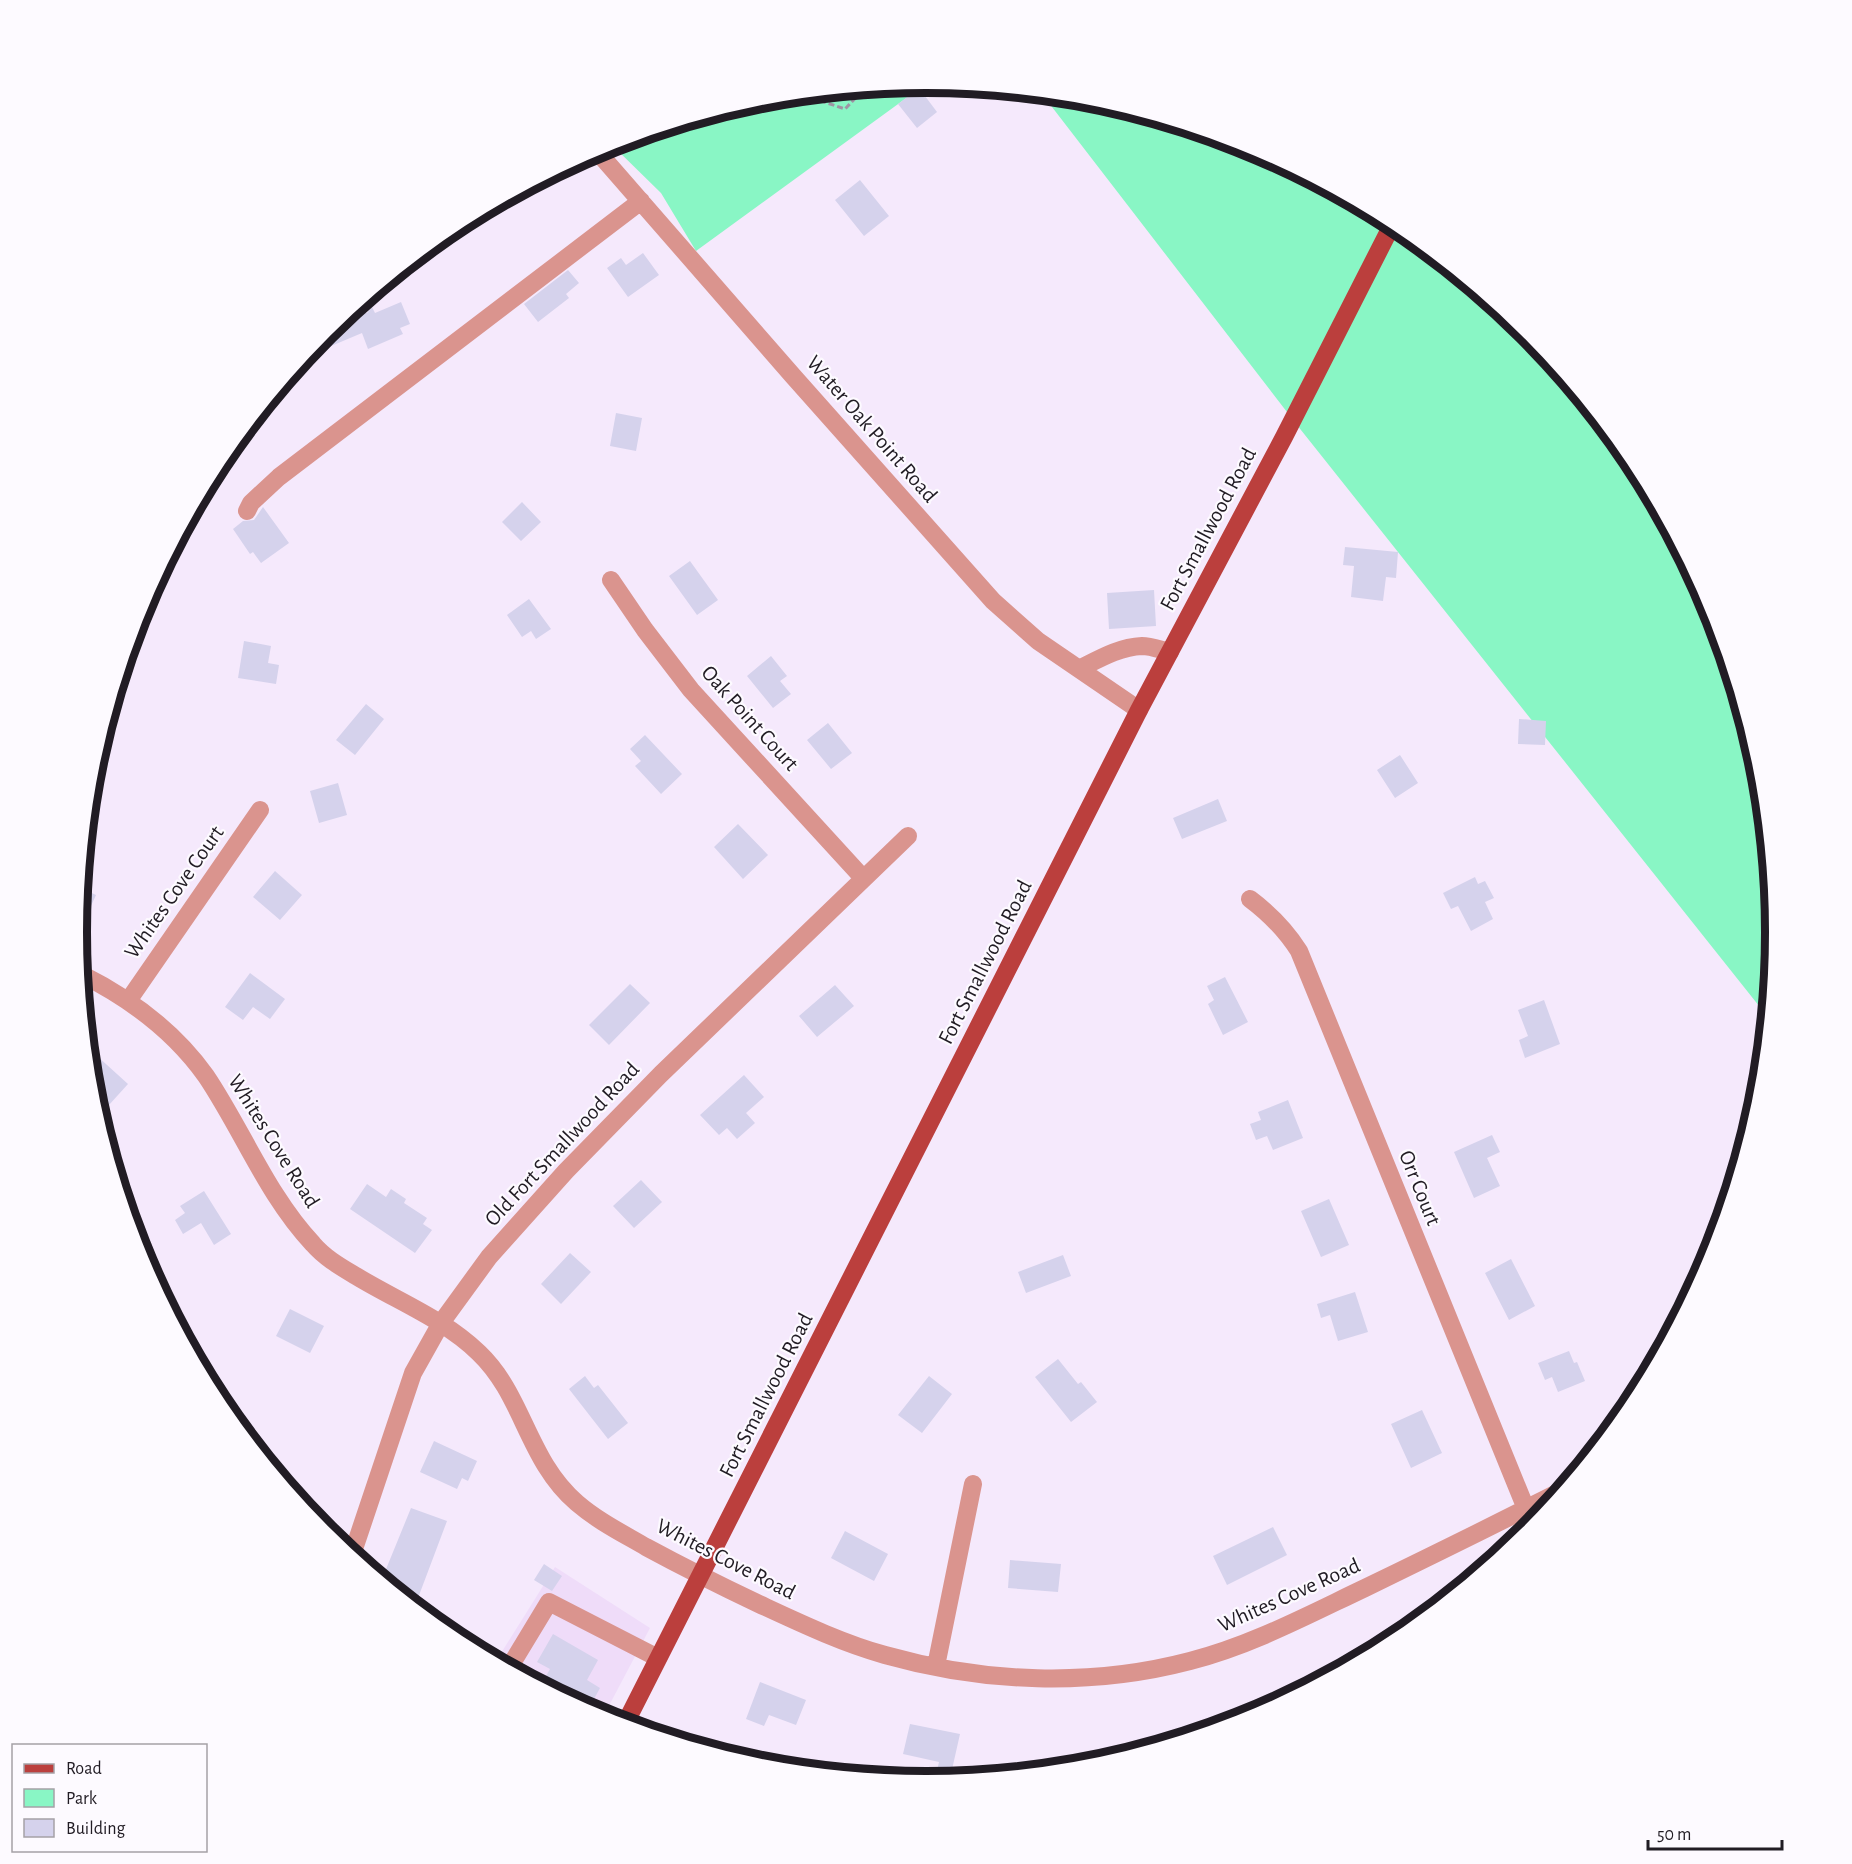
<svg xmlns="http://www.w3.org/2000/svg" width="1852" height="1864" font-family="'Alegreya Sans',sans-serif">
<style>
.built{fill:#efdcf9}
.green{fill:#89f6c5}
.building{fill:#d5d2ec}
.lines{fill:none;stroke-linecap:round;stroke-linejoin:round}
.path{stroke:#9f95a4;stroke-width:3;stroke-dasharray:6 3;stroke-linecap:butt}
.minor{stroke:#da948e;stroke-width:18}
.major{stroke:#bb3f3d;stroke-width:18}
.labels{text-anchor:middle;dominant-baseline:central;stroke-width:4.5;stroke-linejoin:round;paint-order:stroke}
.street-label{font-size:22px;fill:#211c24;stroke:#fdfaff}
.rim{fill:none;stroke:#211c24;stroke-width:8}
</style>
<rect width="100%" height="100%" fill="#f5e9fc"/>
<path class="built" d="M555 1567 650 1628 603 1717 496 1661Z"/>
<path class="green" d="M927 83 696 251 661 193 611 144 761 99Z
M1042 94 1092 99 1251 147 1398 226 1527 332 1633 460 1711 607 1759 767 1775 932 1767 1016 1297 425Z"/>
<path class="building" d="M919 88 937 112 917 128 898 104Z
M860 180 889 216 864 236 835 200Z
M643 253 659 275 628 297 607 268 621 258 626 265Z
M568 270 579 283 566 294 569 298 538 322 524 304Z
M401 302 410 324 400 328 403 334 368 349 362 333 324 349 320 338 337 322 357 313H367L372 307 375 313Z
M616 413 642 418 636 451 610 446Z
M522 502 541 522 521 541 502 522Z
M263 507 289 543 261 563 253 552 250 554 233 529 243 521 254 520Z
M1345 547 1398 552 1396 578 1386 577 1383 601 1351 597 1354 566 1343 565Z
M690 561 718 600 697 615 669 576Z
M1154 590 1156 626 1109 629 1107 593Z
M529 599 551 629 536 639 531 631 522 637 507 615Z
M244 641 271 646 268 663 279 665 276 684 238 678Z
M771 656 787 676 780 681 791 694 773 708 747 676Z
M366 704 384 719 355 755 336 740Z
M1519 719 1546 721 1545 745 1518 744Z
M828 723 852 753 831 769 807 740Z
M645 735 682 774 661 794 635 766 641 761 630 749Z
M1400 755 1418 783 1395 798 1377 770Z
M338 783 347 815 319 823 310 791Z
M1218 799 1227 821 1182 839 1173 818Z
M738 824 768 855 743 879 714 847Z
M275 871 302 895 280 920 253 897Z
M1475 877 1478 884 1485 881 1494 898 1485 902 1493 919 1471 931 1458 906 1451 909 1443 893Z
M81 888 96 895 79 932 77 931Z
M250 973 285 999 270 1019 253 1007 243 1020 225 1007Z
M1225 977 1248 1022 1223 1035 1208 1004 1214 1000 1207 986Z
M630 984 650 1003 609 1045 589 1025Z
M835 985 854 1006 817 1037 799 1016Z
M1544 1000 1560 1044 1525 1058 1519 1040 1528 1036 1518 1010Z
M96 1055 128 1084 99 1116 93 1097 89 1063Z
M744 1075 764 1097 746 1113 755 1123 737 1139 727 1128 719 1135 700 1115Z
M1288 1100 1303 1138 1273 1150 1267 1136 1256 1140 1250 1124 1261 1120 1258 1112Z
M1492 1135 1500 1152 1487 1158 1500 1186 1474 1198 1454 1152Z
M641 1180 662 1202 634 1228 613 1206Z
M367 1184 386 1197 391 1189 406 1199 404 1203 427 1218 423 1224 432 1230 415 1253 350 1209Z
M204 1191 231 1234 214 1245 201 1223 183 1234 175 1220 185 1213 180 1206Z
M1329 1199 1349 1245 1321 1257 1301 1211Z
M570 1253 591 1272 561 1304 541 1284Z
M1063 1255 1071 1276 1026 1293 1018 1272Z
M1511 1259 1535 1306 1509 1320 1485 1273Z
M1355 1292 1368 1332 1338 1341 1330 1315 1321 1318 1317 1304Z
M290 1309 324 1326 310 1353 276 1336Z
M1569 1351 1574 1363 1577 1362 1585 1381 1558 1392 1552 1377 1545 1380 1538 1363Z
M1058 1359 1078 1384 1081 1382 1097 1402 1071 1422 1035 1377Z
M585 1376 594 1388 598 1385 628 1423 608 1439 569 1389Z
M929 1376 952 1394 922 1433 898 1415Z
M1422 1410 1442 1453 1411 1468 1391 1424Z
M434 1441 477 1461 468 1481 462 1478 457 1489 420 1472Z
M411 1508 447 1521 415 1606 382 1579Z
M1273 1527 1287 1555 1227 1585 1213 1556Z
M845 1531 888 1554 874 1581 831 1558Z
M1010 1560 1061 1564 1058 1592 1008 1588Z
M544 1564 562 1576 552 1591 534 1580Z
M553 1634 598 1660 587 1680 600 1688 588 1710 541 1685 550 1669 537 1662Z
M760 1682 806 1700 796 1725 769 1715 764 1726 746 1719Z
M910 1724 960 1734 951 1774 937 1771 939 1762 903 1754Z"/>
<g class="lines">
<path class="path" d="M803 95 845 109 864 89"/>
<path class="minor" d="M596 150 793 376 993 601 1038 641 1139 710
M362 301V303
M247 511 251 503 279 477 641 201
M611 580 645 630 691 690 863 878
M1079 669C1099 659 1119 647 1142 646 1151 646 1161 650 1170 652
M1250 899C1270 914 1285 929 1299 951L1533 1526
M81 974C129 998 174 1031 206 1076 243 1131 267 1195 313 1244 325 1258 341 1267 356 1276 397 1301 444 1319 479 1353 524 1396 527 1460 577 1503 598 1521 622 1533 646 1547 683 1567 721 1586 759 1604 800 1623 842 1643 885 1655 984 1683 1091 1687 1190 1661 1252 1645 1308 1615 1365 1588 1431 1556 1496 1524 1561 1491
M128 1001 260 810
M352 1555 413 1373 441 1323 489 1257 566 1171 661 1074 908 836
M936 1666 973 1484
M509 1668 549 1602 658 1658"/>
<path class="major" d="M625 1724 1139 710 1284 437 1393 223"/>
</g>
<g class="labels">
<g class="street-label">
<text transform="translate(872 429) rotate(49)">Water Oak Point Road</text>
<text transform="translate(1208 529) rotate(-62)">Fort Smallwood Road</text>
<text transform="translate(750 718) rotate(48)">Oak Point Court</text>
<text transform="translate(174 892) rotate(-55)">Whites Cove Court</text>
<text transform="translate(985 962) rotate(-63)">Fort Smallwood Road</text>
<text transform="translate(274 1141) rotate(58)">Whites Cove Road</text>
<text transform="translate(562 1144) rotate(-47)">Old Fort Smallwood Road</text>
<text transform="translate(1420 1188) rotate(68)">Orr Court</text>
<text transform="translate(766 1395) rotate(-63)">Fort Smallwood Road</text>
<text transform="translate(726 1559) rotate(27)">Whites Cove Road</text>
<text transform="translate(1289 1595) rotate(-24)">Whites Cove Road</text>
</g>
</g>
<path d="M0 0H1852V1864H0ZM87 932a839 839 0 1 1 1678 0a839 839 0 1 1-1678 0Z" fill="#fdfaff" fill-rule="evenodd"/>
<path class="rim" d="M87 932a839 839 0 1 1 1678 0a839 839 0 1 1-1678 0Z"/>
<rect x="12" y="1744" width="195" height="108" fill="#fdfaff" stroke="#a5a1a7" stroke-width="1.5"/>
<rect x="24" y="1764" width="30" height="9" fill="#bb3f3d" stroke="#a5a1a7" stroke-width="1.5"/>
<text x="66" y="1774" font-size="18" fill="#211c24">Road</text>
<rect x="24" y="1789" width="30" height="18" fill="#89f6c5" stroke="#a5a1a7" stroke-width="1.5"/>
<text x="66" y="1804" font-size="18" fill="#211c24">Park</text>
<rect x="24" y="1819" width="30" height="18" fill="#d5d2ec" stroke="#a5a1a7" stroke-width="1.5"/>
<text x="66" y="1834" font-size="18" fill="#211c24">Building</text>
<path d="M1648 1840v9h134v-9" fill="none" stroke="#211c24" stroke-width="3"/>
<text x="1657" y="1840" font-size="18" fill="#211c24" stroke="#fdfaff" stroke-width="4.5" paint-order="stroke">50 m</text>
</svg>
